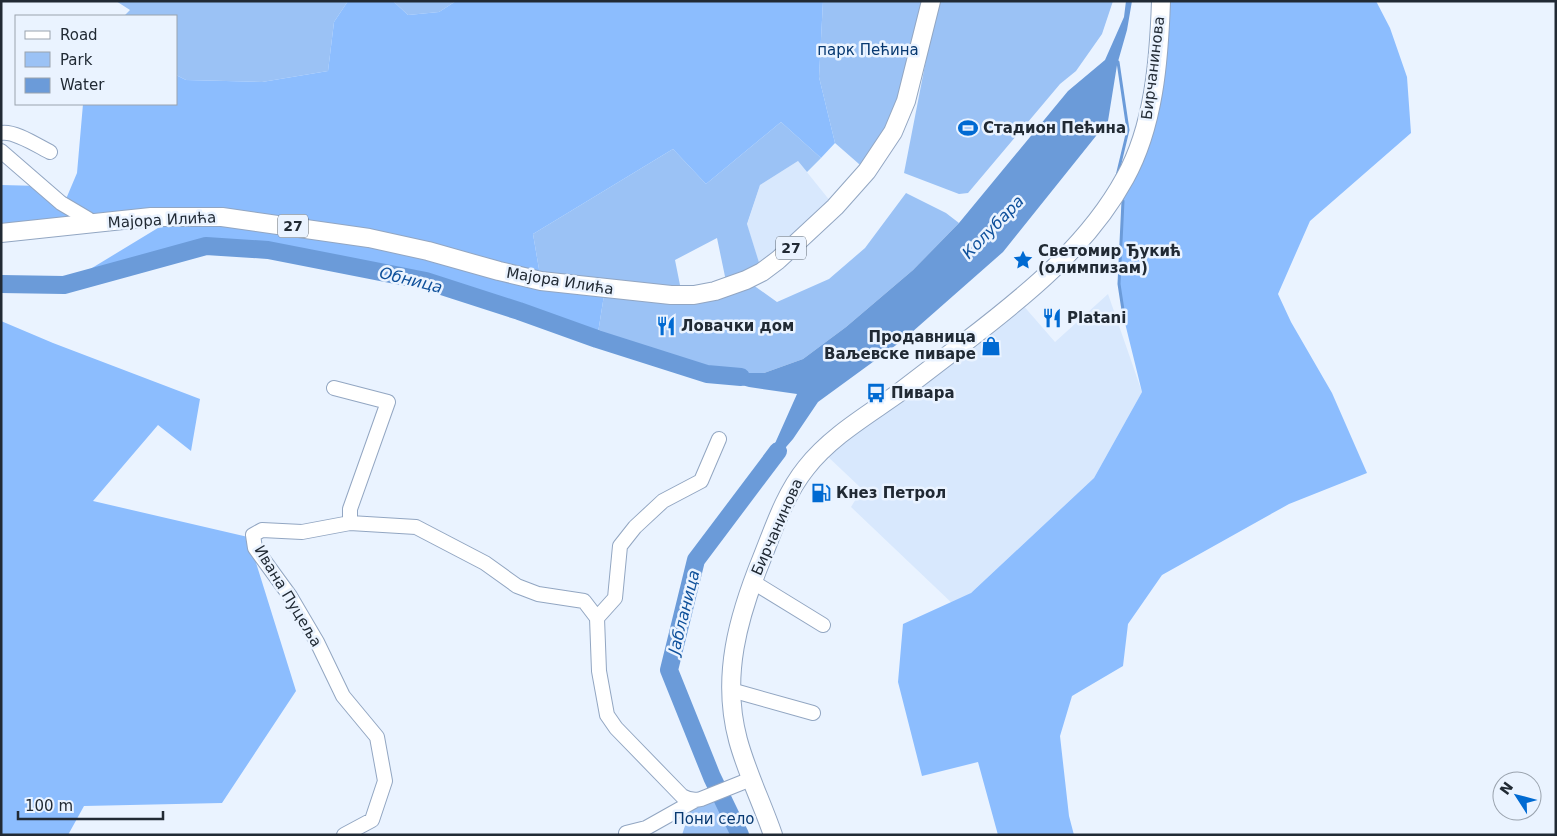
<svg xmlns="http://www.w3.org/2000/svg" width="1557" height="836" font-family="'DejaVu Sans',sans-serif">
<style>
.built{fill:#d8e8fd}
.green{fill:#9bc2f5;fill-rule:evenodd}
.forest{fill:#8cbdfe}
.water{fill:#6b9bd9}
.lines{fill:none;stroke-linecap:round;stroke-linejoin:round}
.stream{stroke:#6b9bd9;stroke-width:3}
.river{stroke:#6b9bd9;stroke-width:18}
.minor-casing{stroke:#92a6c2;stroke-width:16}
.major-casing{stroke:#92a6c2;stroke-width:20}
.minor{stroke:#fff;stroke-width:14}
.major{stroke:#fff;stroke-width:18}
.labels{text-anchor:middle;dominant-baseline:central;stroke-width:5;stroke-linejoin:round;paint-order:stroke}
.shield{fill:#eaf3ff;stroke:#5d6671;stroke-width:1}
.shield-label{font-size:14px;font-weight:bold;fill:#212a34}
.park-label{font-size:15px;fill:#073971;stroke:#eaf3ff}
.street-label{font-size:15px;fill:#212a34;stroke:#eaf3ff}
.poi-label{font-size:15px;font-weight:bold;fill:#212a34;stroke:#eaf3ff;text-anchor:start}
.water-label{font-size:16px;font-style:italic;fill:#0e509b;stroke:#eaf3ff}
</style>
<rect width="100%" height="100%" fill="#eaf3ff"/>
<path class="built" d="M798 161 835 207 762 272 747 225 760 185Z
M1108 294 1142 392 1094 478 971 593 955 606 851 507 862 489 824 453 1022 304 1055 342Z"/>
<path class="green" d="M116 1H348L334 22 328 71 262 82 186 80 176 75V16H124L130 10Z
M393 1H456L439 12 408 15Z
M823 1H931L898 122 867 171 835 143 819 77Z
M940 1H1113L1102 34 1076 71 1060 84 968 193 959 194 904 173 933 24Z
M781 122 821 158 807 172 798 161 760 185 747 224 762 272 746 280 777 302 829 279 865 248 906 193 946 213 959 223 913 270 846 327 803 359 764 373H741L709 376 597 339 605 289 541 281 533 234 673 149 706 184ZM717 238 727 286 682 295 675 260Z
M723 798 740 835H682L690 810Z"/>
<path class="forest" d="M348 1H393L408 15 439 12 456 1H823L819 77 835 143 821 158 781 122 706 184 673 149 533 234 541 281 605 289 597 339 519 311 426 281 268 250 206 246 64 285 176 217 1 233V185L41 186 66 199 77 173 83 104H176V75L186 80 262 82 328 71 334 22Z
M1161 1H1376L1390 28 1407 77 1411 133 1310 221 1278 294 1291 322 1332 393 1367 473 1289 504 1162 575 1128 624 1123 666 1072 696 1060 736 1069 816 1074 835H998L978 762 922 776 898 682 903 624 971 593 1094 478 1142 392 1125 323 1119 284 1122 201 1115 195 1135 158Z
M1 321 53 343 200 399 191 451 158 425 93 501 248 537 296 691 222 803 84 806 68 835H1Z"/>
<path class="water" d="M1126 1H1132L1127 30 1117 65 1108 121 1003 252 903 340 818 402 793 439 760 477 797 394 749 387 709 376 741 373H764L803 359 846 327 913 270 959 223 1068 91 1105 60 1124 17Z"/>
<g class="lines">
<path class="stream" d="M1117 176 1128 130 1118 62
M1120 198 1123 201 1119 284 1125 323"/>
<path class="river" d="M1 284 64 285 206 246 268 250 426 281 519 311 597 339 707 374 741 377
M740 835 712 777 669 670 696 560 778 451"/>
<defs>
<path id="minor" d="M1 133C14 130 38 146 50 152
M1 151 61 203 88 219 92 224
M334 388 388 402 350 509V523
M753 582 823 625
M597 618 615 598 620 546 635 527 663 501 701 481 719 439
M731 690 813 713
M626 833 646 828 694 801
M344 835 372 820 385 781 377 737 343 696 317 642 290 596 255 548 253 535 262 530 302 532 350 523 416 527 485 563 517 586 538 594 584 601 597 618 599 671 607 715 616 728 682 796C689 800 694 801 701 799L751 779"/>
<path id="major" d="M1 233 151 217H222L369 238 428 251 499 271 541 281 671 295H694L715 291 746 280 762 272 778 260 835 207 867 171 893 132 906 101 931 1
M773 835C762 803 747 773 738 740 721 677 738 617 762 558 774 528 785 494 806 468 831 436 868 415 900 392 921 376 943 359 964 343 1024 297 1088 246 1125 178 1154 126 1159 60 1161 1"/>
</defs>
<use href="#minor" class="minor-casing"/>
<use href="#major" class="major-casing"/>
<use href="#minor" class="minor"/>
<use href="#major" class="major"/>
</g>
<defs>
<symbol id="stadium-bare" viewBox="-9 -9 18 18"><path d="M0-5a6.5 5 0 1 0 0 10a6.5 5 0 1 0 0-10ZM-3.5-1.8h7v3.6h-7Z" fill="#006ad2" stroke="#eaf3ff" stroke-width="2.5" paint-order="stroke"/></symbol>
<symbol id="sight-bare" viewBox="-9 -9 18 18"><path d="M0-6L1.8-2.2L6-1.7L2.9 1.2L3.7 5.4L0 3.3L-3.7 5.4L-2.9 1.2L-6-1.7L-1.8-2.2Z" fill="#006ad2" stroke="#eaf3ff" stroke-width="2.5" paint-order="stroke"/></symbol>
<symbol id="restaurant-bare" viewBox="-9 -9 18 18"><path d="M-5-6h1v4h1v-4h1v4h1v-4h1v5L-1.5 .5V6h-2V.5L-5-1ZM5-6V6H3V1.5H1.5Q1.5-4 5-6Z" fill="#006ad2" stroke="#eaf3ff" stroke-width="2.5" paint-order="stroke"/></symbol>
<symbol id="shop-bare" viewBox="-9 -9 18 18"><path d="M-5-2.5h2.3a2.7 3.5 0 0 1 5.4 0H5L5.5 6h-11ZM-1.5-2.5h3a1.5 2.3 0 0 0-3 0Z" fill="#006ad2" stroke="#eaf3ff" stroke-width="2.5" paint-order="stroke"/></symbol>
<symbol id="bus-bare" viewBox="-9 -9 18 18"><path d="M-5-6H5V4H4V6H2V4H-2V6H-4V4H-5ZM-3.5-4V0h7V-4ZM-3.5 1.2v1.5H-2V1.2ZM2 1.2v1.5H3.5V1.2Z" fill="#006ad2" stroke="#eaf3ff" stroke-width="2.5" paint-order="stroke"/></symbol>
<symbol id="fuel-bare" viewBox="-9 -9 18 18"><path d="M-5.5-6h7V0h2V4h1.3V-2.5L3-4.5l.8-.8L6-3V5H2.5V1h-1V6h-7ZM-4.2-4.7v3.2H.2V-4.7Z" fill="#006ad2" stroke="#eaf3ff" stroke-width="2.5" paint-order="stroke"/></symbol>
</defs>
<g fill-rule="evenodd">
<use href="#stadium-bare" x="954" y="114" width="28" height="28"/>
<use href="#sight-bare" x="1009" y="246" width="28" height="28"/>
<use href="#restaurant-bare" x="1038" y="304" width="28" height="28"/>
<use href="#restaurant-bare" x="652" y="312" width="28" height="28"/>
<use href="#shop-bare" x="977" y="332" width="28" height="28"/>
<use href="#bus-bare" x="862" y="379" width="28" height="28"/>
<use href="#fuel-bare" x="807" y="479" width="28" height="28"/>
</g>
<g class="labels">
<g class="shield">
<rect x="278" y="214.5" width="30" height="23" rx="4"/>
<rect x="776" y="236.5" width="30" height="23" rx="4"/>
</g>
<g class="shield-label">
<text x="293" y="226">27</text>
<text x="791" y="248">27</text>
</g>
<g class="park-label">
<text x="868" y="50">парк Пећина</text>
<text x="714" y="819">Пони село</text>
</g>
<g class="street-label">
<text transform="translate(1153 68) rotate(-83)">Бирчанинова</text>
<text transform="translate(162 220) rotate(-3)">Мајора Илића</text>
<text transform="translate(560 281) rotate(9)">Мајора Илића</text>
<text transform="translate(777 527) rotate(-66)">Бирчанинова</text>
<text transform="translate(288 596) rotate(59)">Ивана Пуцеља</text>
</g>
<g class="poi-label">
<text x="983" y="128">Стадион Пећина</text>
<text x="1038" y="251">Светомир Ђукић<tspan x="1038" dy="17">(олимпизам)</tspan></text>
<text x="1067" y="318">Platani</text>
<text x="681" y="326">Ловачки дом</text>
<text x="976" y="337" text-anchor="end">Продавница<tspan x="976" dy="17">Ваљевске пиваре</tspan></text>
<text x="891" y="393">Пивара</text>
<text x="836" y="493">Кнез Петрол</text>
</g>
<g class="water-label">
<text transform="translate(993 227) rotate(-46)">Колубара</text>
<text transform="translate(411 280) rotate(14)">Обница</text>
<text transform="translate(684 612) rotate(-76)">Јабланица</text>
</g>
</g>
<rect width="1557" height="836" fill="none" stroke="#212a34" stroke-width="5"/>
<rect x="15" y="15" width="162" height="90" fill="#eaf3ff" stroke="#9aa3ae"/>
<rect x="25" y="31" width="25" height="8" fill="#ffffff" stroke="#9aa3ae"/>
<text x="60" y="40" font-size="15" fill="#212a34">Road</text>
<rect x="25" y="52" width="25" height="15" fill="#9bc2f5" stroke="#9aa3ae"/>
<text x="60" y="65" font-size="15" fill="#212a34">Park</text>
<rect x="25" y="78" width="25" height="15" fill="#6b9bd9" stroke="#9aa3ae"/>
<text x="60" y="90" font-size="15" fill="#212a34">Water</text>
<g transform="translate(1517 796) rotate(306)"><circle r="24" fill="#eaf3ff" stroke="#9aa3ae"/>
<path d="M0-4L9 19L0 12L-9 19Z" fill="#006ad2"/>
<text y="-8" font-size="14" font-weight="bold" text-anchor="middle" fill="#212a34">N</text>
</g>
<path d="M18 811v8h145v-8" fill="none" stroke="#212a34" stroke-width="2.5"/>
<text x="25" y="811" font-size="15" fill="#212a34" stroke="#eaf3ff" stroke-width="4" paint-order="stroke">100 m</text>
</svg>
